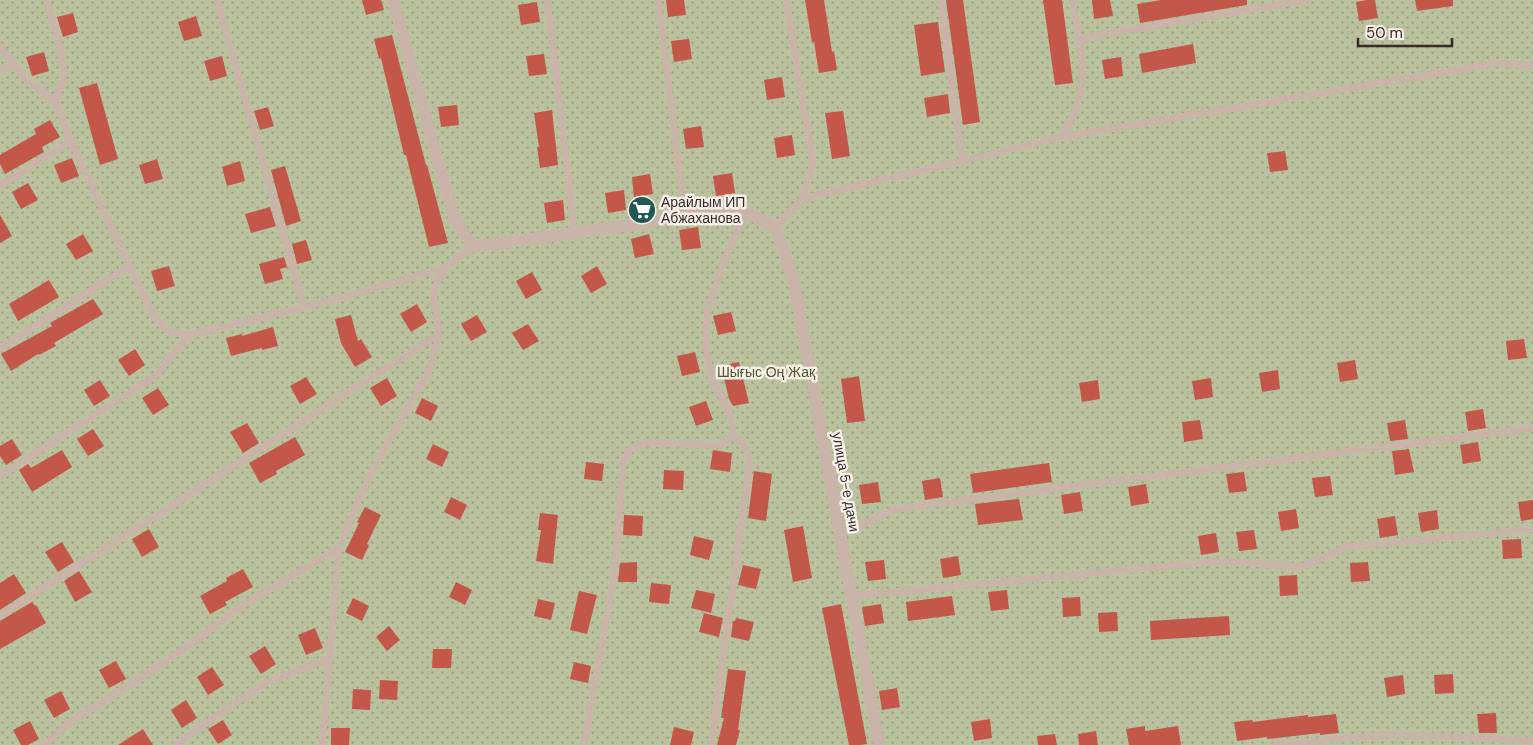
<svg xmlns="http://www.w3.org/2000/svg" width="1533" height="745" font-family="'DM Sans',sans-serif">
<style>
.garden{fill:url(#garden-dots)}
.building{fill:#c3574a}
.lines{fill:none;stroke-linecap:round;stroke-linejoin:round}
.lane{stroke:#cab4a9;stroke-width:7}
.street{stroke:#cab4a9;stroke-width:12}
.labels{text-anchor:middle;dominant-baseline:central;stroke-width:5;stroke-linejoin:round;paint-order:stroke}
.poi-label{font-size:14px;fill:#372b29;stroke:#f9f0ea;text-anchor:start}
.park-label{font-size:14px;fill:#4c552d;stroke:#f9f0ea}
.street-label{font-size:14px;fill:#372b29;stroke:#f9f0ea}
</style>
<defs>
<pattern id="garden-dots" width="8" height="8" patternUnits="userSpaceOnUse" patternTransform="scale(1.25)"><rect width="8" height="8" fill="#bac19d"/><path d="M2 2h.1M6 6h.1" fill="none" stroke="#989d80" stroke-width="1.8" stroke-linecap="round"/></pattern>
</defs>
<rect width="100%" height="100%" fill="#f2e5dd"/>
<path class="garden" d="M0 0H1533V745H0Z"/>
<path class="building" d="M362 0H381L384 10 366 15Z
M666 0H684L686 15 668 17Z
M805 0H824L832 52 834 51 837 70 819 73 814 42H812Z
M946 0H963L980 122 963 125Z
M1043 0H1062L1073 83 1055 85Z
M1092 0H1110L1113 16 1094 19Z
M1161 0H1247V5L1140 23 1137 4Z
M1367 0H1375L1378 18 1359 21 1356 2Z
M1415 0H1453V6L1417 11Z
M537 2 540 22 521 25 518 5Z
M73 13 78 32 63 37 57 17Z
M196 16 202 36 184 41 178 22Z
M938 22 945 72 921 76 914 25Z
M392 35 426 165H427L448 243 429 247 406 155H404L381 58 379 59 374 39Z
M689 39 692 59 674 62 671 41Z
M1193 44 1196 63 1142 73 1139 54Z
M44 52 49 71 32 76 26 57Z
M544 54 547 74 529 76 526 56Z
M222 56 227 76 210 81 204 61Z
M1121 57 1123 76 1105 79 1102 60Z
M782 77 785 97 767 100 764 80Z
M97 83 118 159 100 165 79 88Z
M948 94 950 113 927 117 924 98Z
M457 105 459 125 441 127 438 107Z
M268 107 274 126 260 130 254 111Z
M552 110 558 165 540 168 537 147H539L534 113Z
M843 111 850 156 832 159 825 113Z
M50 120 60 137 42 147 44 152 5 174 0 164V155L36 134 34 129Z
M701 126 704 147 686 149 683 129Z
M792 135 795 155 777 158 774 138Z
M1285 151 1288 170 1270 172 1267 153Z
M72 158 79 176 61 183 54 165Z
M157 159 163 179 145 184 139 165Z
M240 161 245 181 227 186 222 167Z
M285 166 301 221 286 226 271 170Z
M732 173 735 193 716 196 713 176Z
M650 174 653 194 634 197 632 177Z
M28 183 38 200 21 209 12 192Z
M624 190 626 210 608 213 605 193Z
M563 200 565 220 547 223 544 203Z
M270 207 276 226 251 233 245 214Z
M0 215 12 236 0 243Z
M698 227 701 248 682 250 679 230Z
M83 234 93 251 76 260 66 244Z
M649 234 654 254 635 258 631 239Z
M306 240 312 260 297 264 292 244Z
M284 257 287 267 280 269 283 279 265 284 259 264Z
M169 266 175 286 157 291 151 271Z
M597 266 607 284 591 293 581 276Z
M532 272 542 290 526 299 516 281Z
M49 280 59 297 18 321 9 304Z
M93 299 103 314 54 343 56 346 39 355 38 354 11 371 1 354 52 326 50 323Z
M417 304 427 322 411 332 400 314Z
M731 312 736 331 718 335 713 316Z
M351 315 358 341 361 339 372 357 355 367 341 343 335 319Z
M477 315 487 332 471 341 461 324Z
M528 324 539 341 523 350 512 333Z
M273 327 278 346 262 350V348L231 356 226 338 242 334V336Z
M1524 339 1527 358 1508 360 1506 341Z
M135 349 145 365 129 376 118 360Z
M695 352 700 372 682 376 677 356Z
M1355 360 1358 379 1340 382 1337 363Z
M739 362 749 403 733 406 729 399 721 366Z
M1278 370 1280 389 1262 392 1259 373Z
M859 376 865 421 847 423 841 379Z
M306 377 317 394 300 404 290 386Z
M387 378 397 396 381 406 370 388Z
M1211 378 1213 397 1195 400 1192 381Z
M100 380 110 396 94 406 84 390Z
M1098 380 1100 399 1082 402 1079 383Z
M158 388 169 405 153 415 142 398Z
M422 398 438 406 431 421 415 413Z
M706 401 713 420 696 426 689 407Z
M1483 409 1486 428 1468 431 1465 412Z
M1200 420 1203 439 1184 442 1182 422Z
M1405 420 1408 439 1390 441 1387 423Z
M247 423 259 443 243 453 230 432Z
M93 429 104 446 88 456 77 439Z
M295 437 305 455 276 471 277 474 260 483 249 463Z
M12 439 22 455 6 465 0 456V446Z
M1478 442 1481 461 1463 464 1460 445Z
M433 444 449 452 442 467 426 459Z
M1409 449 1414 472 1395 475 1392 451Z
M62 450 72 467 32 492 19 470 28 464 31 468Z
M713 450 732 453 730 472 710 469Z
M586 462 604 464 602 481 584 479Z
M1049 463 1052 482 973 493 970 474Z
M664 470 684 471 683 490 663 489Z
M754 471 772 474 766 521 748 518Z
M1244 472 1247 491 1229 493 1226 474Z
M1330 476 1333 495 1315 497 1312 478Z
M940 478 943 497 925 500 922 481Z
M878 482 881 502 862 504 859 485Z
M1146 484 1149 503 1131 506 1128 487Z
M1080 492 1083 511 1064 514 1061 495Z
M451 497 467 505 460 520 444 512Z
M1019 499 1023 520 978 525 975 504Z
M1533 500V519L1521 521 1518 502Z
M365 507 381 515 367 544 369 545 362 560 345 552 359 523 357 522Z
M1296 509 1299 528 1281 531 1278 512Z
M1437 510 1439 529 1421 532 1418 513Z
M540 513 558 515 553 564 536 561 541 530H538Z
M624 515 643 516 642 536 623 535Z
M1395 516 1398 535 1380 538 1377 519Z
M803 526 812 578 793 582 784 530Z
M149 529 159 547 142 557 132 539Z
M1254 530 1257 549 1239 551 1236 532Z
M1216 533 1219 552 1201 555 1198 536Z
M694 536 714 541 709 560 690 555Z
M1521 539 1522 558 1503 559 1502 540Z
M62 542 74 562 58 572 45 552Z
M958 556 961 575 943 578 940 559Z
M884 560 886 579 868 581 865 562Z
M637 562V582H618L620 563Z
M1368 562 1370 581 1351 582 1350 563Z
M743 565 761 569 756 589 738 585Z
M243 569 253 587 225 602 227 605 210 614 200 596 227 581 226 578Z
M79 571 92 592 75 602 64 581Z
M14 574 26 593 0 610V583Z
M1297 575 1298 595 1280 596 1279 576Z
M456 582 472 590 465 605 449 597Z
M651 583 671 585 669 604 649 602Z
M696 590 715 594 711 613 691 608Z
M1007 590 1009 609 991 611 988 592Z
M579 591 597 595 587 634 570 630Z
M952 596 955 615 908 621 906 602Z
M1080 597 1081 616 1063 617 1062 598Z
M353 598 369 606 362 621 346 613Z
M538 599 555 603 551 620 534 616Z
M32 602 35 606 36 605 46 623 0 649V621Z
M841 604 867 744 860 745H849L822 608Z
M881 604 884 623 865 626 862 607Z
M1117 612 1118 631 1099 632 1098 613Z
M704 613 723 618 719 637 699 632Z
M1229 616 1230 635 1151 640 1150 621Z
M736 618 754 622 749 641 731 637 733 621H735Z
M389 626 400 640 387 651 376 637Z
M315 628 323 648 306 655 298 635Z
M265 646 276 664 261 674 249 656Z
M433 649H452L451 668H432Z
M116 661 126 679 109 688 99 670Z
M574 662 591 666 588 683 570 679Z
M212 667 224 685 208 695 197 677Z
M728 669 746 671 738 730H740L736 745H717L724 718H721Z
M1453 674 1454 693 1435 694 1434 675Z
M1403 675 1405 694 1387 697 1384 678Z
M380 680 398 681 397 700 379 699Z
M897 688 900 707 882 710 879 691Z
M353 689 371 690 370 710 352 709Z
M61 691 70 709 54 718 44 700Z
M186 700 197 718 182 728 171 710Z
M1496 713 1497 733H1479L1477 714Z
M1336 714 1339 733 1320 735V733L1267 739V737L1237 741 1234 722 1252 720 1253 722 1308 715V717Z
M990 719 992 738 974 741 971 722Z
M223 720 232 735 218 744 208 729Z
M30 721 39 739 28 745H21L13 730Z
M1145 726V731L1178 726 1181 745H1129L1126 729Z
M674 727 694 732 691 745H670Z
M331 728H350L349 745H331Z
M143 729 153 745H118Z
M1096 731 1098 745H1079L1078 734Z
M1055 734 1057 745H1038L1037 736Z"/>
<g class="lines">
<path class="lane" d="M46 0 59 42 64 76 55 101
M217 0 304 307
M547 0 575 233
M658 0 685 217
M786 0 813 163 802 199 1062 137 1498 63 1533 66
M941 0 962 161
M1079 42 1092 36 1308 0
M0 47 26 79 55 101 71 141 152 313 169 332 190 335 337 299 444 268 473 247
M0 72 13 64
M1062 137C1066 127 1072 118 1076 109 1089 75 1078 34 1072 0
M0 186 71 141
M775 227 802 199
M0 348 130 266
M0 476 154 377 190 335
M840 535 895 509 1533 428
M851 596 1222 561 1302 567 1347 547 1533 529
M0 616 439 334
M42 745 49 741 70 722 135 682 200 638 229 614 339 548
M175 745 235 703 269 681 329 659
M322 745 339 548 359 498 381 454 431 368 439 334 434 297 435 287 444 268
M584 745 614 576 623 462 631 448 650 443 707 445 724 444 734 435 729 411 711 377 706 344 707 312 723 264 746 212
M711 745 750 459 743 444 734 435
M1275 745 1394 734 1533 741"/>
<path class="street" d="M393 0 454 218 473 247 575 233 685 217 721 210 746 212 775 227 782 245 794 283 879 745"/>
</g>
<defs>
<symbol id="supermarket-disc" viewBox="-11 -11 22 22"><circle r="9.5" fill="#1f5854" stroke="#f9f0ea"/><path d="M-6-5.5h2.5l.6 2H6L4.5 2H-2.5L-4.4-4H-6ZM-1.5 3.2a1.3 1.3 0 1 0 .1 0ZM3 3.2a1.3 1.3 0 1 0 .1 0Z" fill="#fff"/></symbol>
</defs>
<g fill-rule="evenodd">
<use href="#supermarket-disc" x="626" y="194" width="32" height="32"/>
</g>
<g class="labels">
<g class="poi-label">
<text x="661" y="202">Арайлым ИП<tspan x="661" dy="16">Абжаханова</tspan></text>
</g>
<g class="park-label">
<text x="766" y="372">Шығыс Оң Жақ</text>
</g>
<g class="street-label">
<text transform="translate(846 482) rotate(80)">улица 5-е дачи</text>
</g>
</g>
<path d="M1358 38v8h94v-8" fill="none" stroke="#372b29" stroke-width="2.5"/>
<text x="1366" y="38" font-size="15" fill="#372b29" stroke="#f9f0ea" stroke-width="4" paint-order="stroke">50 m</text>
</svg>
